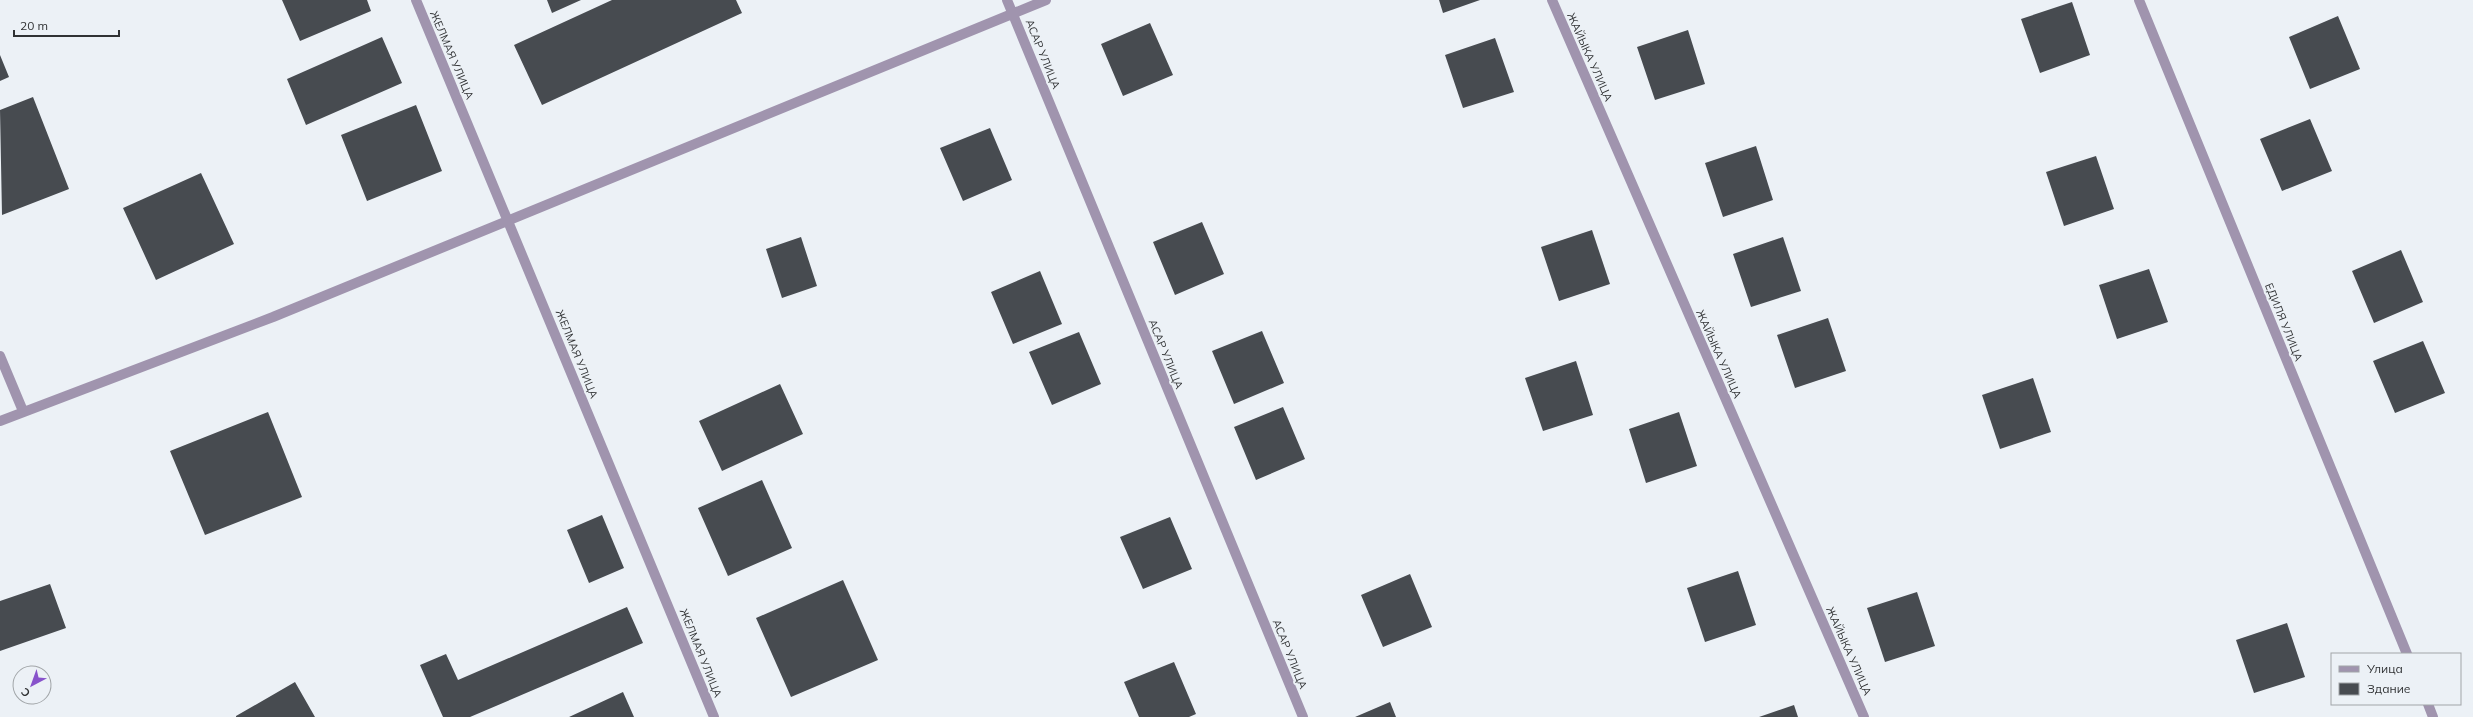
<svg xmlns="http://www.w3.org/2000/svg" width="2473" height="717" font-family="Mulish,sans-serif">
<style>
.building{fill:#474b50}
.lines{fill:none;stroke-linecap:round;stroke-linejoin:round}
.minor{stroke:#a094ae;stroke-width:10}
.labels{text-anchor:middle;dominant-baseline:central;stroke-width:4;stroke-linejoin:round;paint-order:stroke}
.street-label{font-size:11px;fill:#303234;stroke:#ecf1f6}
</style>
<rect width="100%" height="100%" fill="#ecf1f6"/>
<path class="building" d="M282 0H367L371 11 300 41Z
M547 0H581L552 13Z
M612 0H736L742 13 542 105 514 45Z
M1439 0H1480L1443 13Z
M2072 2 2090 55 2040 73 2021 19Z
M2338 16 2360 69 2310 89 2289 37Z
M1150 23 1173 75 1123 96 1101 44Z
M1688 30 1705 84 1655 100 1637 47Z
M382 37 402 83 306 125 287 79Z
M1495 38 1514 92 1463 108 1445 55Z
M0 55 9 77 0 81Z
M33 97 69 189 2 215 0 110Z
M416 105 442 171 367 201 341 135Z
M2310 119 2332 171 2282 191 2260 139Z
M990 128 1012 180 963 201 940 148Z
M1756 146 1773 200 1723 217 1705 163Z
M2096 156 2114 209 2064 226 2046 172Z
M201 173 234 244 156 280 123 208Z
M1202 222 1224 274 1175 295 1153 242Z
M1592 230 1610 284 1559 301 1541 247Z
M801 237 817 286 782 298 766 249Z
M1783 237 1801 291 1751 307 1733 254Z
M2401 250 2423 302 2374 323 2352 271Z
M2149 269 2168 322 2117 339 2099 285Z
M1040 271 1062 324 1013 344 991 292Z
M1828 318 1846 371 1795 388 1777 335Z
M1262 331 1284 383 1234 404 1212 351Z
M1079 332 1101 384 1052 405 1029 352Z
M2423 341 2445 393 2395 413 2373 361Z
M1576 361 1593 415 1543 431 1525 378Z
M2033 378 2051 432 2000 449 1982 395Z
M780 384 803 434 722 471 699 421Z
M1283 407 1305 459 1256 480 1234 427Z
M268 412 302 497 205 535 170 451Z
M1679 412 1697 466 1646 483 1629 429Z
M762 480 792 548 728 576 698 508Z
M602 515 624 568 589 583 567 530Z
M1170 517 1192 569 1143 589 1120 537Z
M1738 571 1756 625 1705 642 1687 588Z
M1410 574 1432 627 1383 647 1361 595Z
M843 580 878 660 791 697 756 618Z
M50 584 66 628 0 651V601Z
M1917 592 1935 646 1885 662 1867 608Z
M627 607 643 643 470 717H443L420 665 446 654 458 680Z
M2287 623 2305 677 2254 693 2236 640Z
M1174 662 1196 714 1189 717H1139L1124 682Z
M295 682 315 717H236V716Z
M623 692 634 717H569Z
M1390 702 1396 717H1355Z
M1794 705 1798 717H1759Z"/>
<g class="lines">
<path class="minor" d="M416 0 714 717
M1007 0 1303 717
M1552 0 1864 717
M2139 0 2407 654
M0 356 23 411
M0 421 273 317 1046 0
M2428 704 2433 717"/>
</g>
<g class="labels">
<g class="street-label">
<text transform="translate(1043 54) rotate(68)">АСАР УЛИЦА</text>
<text transform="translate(452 55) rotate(67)">ЖЕЛМАЯ УЛИЦА</text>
<text transform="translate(1590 57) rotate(66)">ЖАЙЫКА УЛИЦА</text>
<text transform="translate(2284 322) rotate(68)">ЕДИЛЯ УЛИЦА</text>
<text transform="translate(577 354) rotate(68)">ЖЕЛМАЯ УЛИЦА</text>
<text transform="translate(1166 354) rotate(68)">АСАР УЛИЦА</text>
<text transform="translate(1719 354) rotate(66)">ЖАЙЫКА УЛИЦА</text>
<text transform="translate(1849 651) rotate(66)">ЖАЙЫКА УЛИЦА</text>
<text transform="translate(701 653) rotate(68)">ЖЕЛМАЯ УЛИЦА</text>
<text transform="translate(1290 654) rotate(68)">АСАР УЛИЦА</text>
</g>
</g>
<rect x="2331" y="653" width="130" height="52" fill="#ecf1f6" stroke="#a1a5a8"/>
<rect x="2339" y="666" width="20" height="6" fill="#a094ae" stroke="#a1a5a8"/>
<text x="2367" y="673" font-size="12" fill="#303234">Улица</text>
<rect x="2339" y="683" width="20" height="12" fill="#474b50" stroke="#a1a5a8"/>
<text x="2367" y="693" font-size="12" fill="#303234">Здание</text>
<g transform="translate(32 685) rotate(221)"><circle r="19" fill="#ecf1f6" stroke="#a1a5a8"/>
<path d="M0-3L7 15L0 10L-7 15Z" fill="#8853cb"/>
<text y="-6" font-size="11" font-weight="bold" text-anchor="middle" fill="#303234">С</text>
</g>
<path d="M14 30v6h105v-6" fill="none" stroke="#303234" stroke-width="2"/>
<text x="20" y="30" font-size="12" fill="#303234" stroke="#ecf1f6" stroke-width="3" paint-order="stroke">20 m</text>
</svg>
